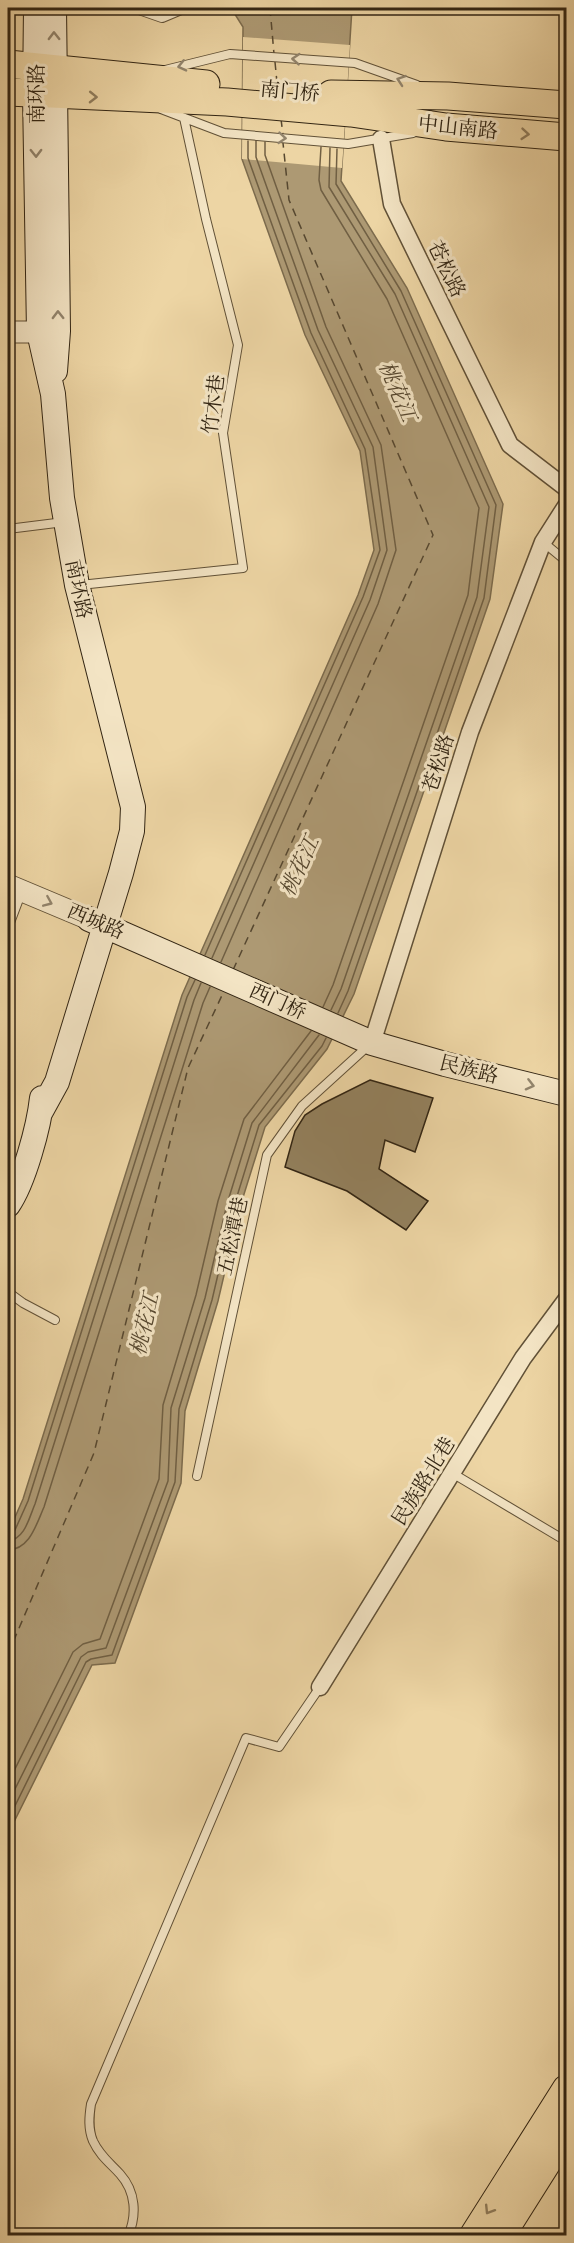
<svg xmlns="http://www.w3.org/2000/svg" width="574" height="2243" font-family="'Libre Caslon Text','Noto Serif SC',serif">
<style>
.water{fill:#ad9973;stroke:#7c6b4d;stroke-width:1.5}
.pier{fill:#edd5a4}
.lines{fill:none;stroke-linecap:round;stroke-linejoin:round}
.shore{stroke:#705f43;stroke-width:1.5}
.ferry{stroke:#574830;stroke-width:1.5;stroke-dasharray:8 6;stroke-linecap:butt}
.building{fill:#93815e;stroke:#322513;stroke-width:1.5}
.service-casing{stroke:#615137;stroke-width:10}
.pedestrian-casing{stroke:#615137;stroke-width:14}
.minor-casing{stroke:#615137;stroke-width:19}
.tertiary-casing{stroke:#615137;stroke-width:23}
.secondary-casing{stroke:#322513;stroke-width:26}
.primary-casing{stroke:#322513;stroke-width:29}
.trunk-casing{stroke:#322513;stroke-width:29}
.service{stroke:#f3e4c4;stroke-width:8}
.pedestrian{stroke:#f3e4c4;stroke-width:12}
.minor{stroke:#f3e4c4;stroke-width:16}
.tertiary{stroke:#f3e4c4;stroke-width:21}
.secondary{stroke:#f3e4c4;stroke-width:24}
.primary{stroke:#edd5a4;stroke-width:27}
.trunk{stroke:#edd5a4;stroke-width:27}
.oneway{stroke:#92846c}
.oneway2{stroke:#907d5c}
.labels{text-anchor:middle;dominant-baseline:central;stroke-width:6;stroke-linejoin:round;paint-order:stroke}
.street-label{font-size:20px;fill:#322513;stroke:#f3e4c4}
.water-label{font-size:21px;font-style:italic;fill:#574830;stroke:#f3e4c4}
</style>
<rect width="100%" height="100%" fill="#edd5a4"/>
<filter id="stains"><feTurbulence type="fractalNoise" baseFrequency=".00333" numOctaves="4"/><feColorMatrix values="0 0 0 0 .2 0 0 0 0 .09 0 0 0 0 .02 0 0 0 .5 -.17"/></filter>
<radialGradient id="worn" r=".72"><stop offset=".6" stop-color="#630" stop-opacity="0"/><stop offset="1" stop-color="#630" stop-opacity=".3"/></radialGradient>
<path class="water" d="M231 8H352L341 181 407 288 503 504 490 599 354 994 327 1049 265 1127 240 1207 218 1301 185 1411 181 1483 115 1663 92 1665 8 1834V1533L23 1499 182 995 358 595 374 550 360 451 305 335 242 159 243 27Z"/>
<path class="pier" d="M243 37 350 45 342 168 242 159Z"/>
<g class="lines">
<path class="shore" d="M321 147 319 180 321 190 387 299 479 508 468 595 333 985 323 1007
M330 148 329 187 395 294 489 507 477 597 341 989 331 1010
M337 149 336 184 401 291 496 505 484 598 348 991 338 1013
M205 955 363 597 380 550 365 449 311 333 248 158V141
M212 958 370 600 387 550 373 447 318 330 256 157V141
M221 962 378 604 396 550 381 445 326 327 265 155V142
M8 1533 15 1530 28 1501 187 997 195 980
M8 1541C25 1539 29 1518 35 1504L194 1000 201 983
M8 1550C30 1549 36 1525 44 1507L203 1003 210 987
M8 1783 73 1652 83 1644 100 1639 159 1479 163 1405 196 1295 218 1201 244 1119 311 1031
M8 1803 81 1657 88 1652 106 1648 168 1481 171 1408 205 1298 227 1204 252 1123 319 1035
M8 1820 86 1662 91 1659 112 1655 175 1482 179 1409 212 1300 234 1206 259 1125 322 1046 326 1038"/>
<path class="ferry" d="M270 8 274 54
M275 62 278 93
M281 119 283 135
M233 970 433 535 289 200 283 143
M8 1654 94 1453 188 1068 224 991"/>
</g>
<path class="building" d="M370 1080 433 1098 415 1152 385 1140 379 1169 428 1201 406 1230 347 1191 285 1167 295 1131 305 1115 322 1104Z"/>
<g class="lines">
<defs>
<path id="service" d="M165 70 230 54 355 63 417 85
M161 109 224 133 348 144 413 133
M8 529 64 522
M543 542 566 561
M80 585 243 568 223 433 238 345 206 219 184 118
M8 928 22 891
M8 1292 23 1303 55 1320
M452 1473 566 1541
M197 1476 267 1155 302 1106 369 1045
M128 2236C137 2215 136 2192 120 2174 110 2163 100 2156 93 2141 88 2129 89 2117 91 2104L246 1738 279 1747 320 1687"/>
<path id="pedestrian" d="M139 8 162 16 181 8"/>
<path id="minor" d="M381 139 392 204 510 445 566 488
M372 1043 470 732 543 542 566 506
M320 1687 523 1358 566 1300"/>
<path id="tertiary" d="M8 332H39
M8 885 89 919"/>
<path id="secondary" d="M36 8 35 95 39 332 53 394 62 498 77 585 133 807 132 831 121 873 57 1082 40 1113
M54 8 58 331 55 371
M89 919 372 1043 445 1064 566 1094
M8 1205C24 1182 39 1126 42 1098"/>
<path id="primary" d="M473 2236 566 2089
M501 2236 566 2133"/>
<path id="trunk" d="M8 64 206 84
M8 92 227 102 351 113 446 127 566 137
M331 94 448 96 566 105"/>
</defs>
<use href="#service" class="service-casing"/>
<use href="#pedestrian" class="pedestrian-casing"/>
<use href="#minor" class="minor-casing"/>
<use href="#tertiary" class="tertiary-casing"/>
<use href="#secondary" class="secondary-casing"/>
<use href="#primary" class="primary-casing"/>
<use href="#trunk" class="trunk-casing"/>
<use href="#service" class="service"/>
<use href="#pedestrian" class="pedestrian"/>
<use href="#minor" class="minor"/>
<use href="#tertiary" class="tertiary"/>
<use href="#secondary" class="secondary"/>
<use href="#primary" class="primary"/>
<use href="#trunk" class="trunk"/>
</g>
<defs><path id="oneway-chevron" d="M-2-3.5L2.5 0L-2 3.5" fill="none" stroke-width="1.6" stroke-linecap="round" stroke-linejoin="round" transform="scale(1.5)"/></defs>
<g class="oneway">
<use href="#oneway-chevron" transform="translate(54 36) rotate(-91)"/>
<use href="#oneway-chevron" transform="translate(296 59) rotate(-176)"/>
<use href="#oneway-chevron" transform="translate(182 66) rotate(167)"/>
<use href="#oneway-chevron" transform="translate(401 80) rotate(-161)"/>
<use href="#oneway-chevron" transform="translate(282 138) rotate(5)"/>
<use href="#oneway-chevron" transform="translate(36 153) rotate(89)"/>
<use href="#oneway-chevron" transform="translate(58 315) rotate(-91)"/>
<use href="#oneway-chevron" transform="translate(48 902) rotate(23)"/>
<use href="#oneway-chevron" transform="translate(530 1085) rotate(14)"/>
</g>
<g class="oneway2">
<use href="#oneway-chevron" transform="translate(93 97) rotate(1)"/>
<use href="#oneway-chevron" transform="translate(525 134) rotate(5)"/>
<use href="#oneway-chevron" transform="translate(489 2210) rotate(122)"/>
</g>
<g class="labels">
<g class="street-label">
<text transform="translate(290 91) rotate(5)">南门桥</text>
<text transform="translate(36 94) rotate(-90)">南环路</text>
<text transform="translate(458 127) rotate(6)">中山南路</text>
<text transform="translate(447 269) rotate(64)">苍松路</text>
<text transform="translate(213 404) rotate(-83)">竹木巷</text>
<text transform="translate(79 589) rotate(78)">南环路</text>
<text transform="translate(438 763) rotate(-72)">苍松路</text>
<text transform="translate(96 921) rotate(23)">西城路</text>
<text transform="translate(278 1001) rotate(24)">西门桥</text>
<text transform="translate(469 1069) rotate(14)">民族路</text>
<text transform="translate(232 1236) rotate(-78)">五松潭巷</text>
<text transform="translate(423 1481) rotate(-58)">民族路北巷</text>
</g>
<g class="water-label">
<text transform="translate(398 391) rotate(67)">桃花江</text>
<text transform="translate(299 866) rotate(-65)">桃花江</text>
<text transform="translate(144 1324) rotate(-77)">桃花江</text>
</g>
</g>
<rect width="574" height="2243" fill="none" stroke="#edd5a4" stroke-width="30"/>
<rect x="9" y="9" width="556" height="2225" fill="none" stroke="#322513" stroke-width="3"/>
<rect x="15" y="15" width="544" height="2213" fill="none" stroke="#322513" stroke-width="1.5"/>
<rect width="100%" height="100%" filter="url(#stains)"/>
<rect width="100%" height="100%" fill="url(#worn)"/>
</svg>
